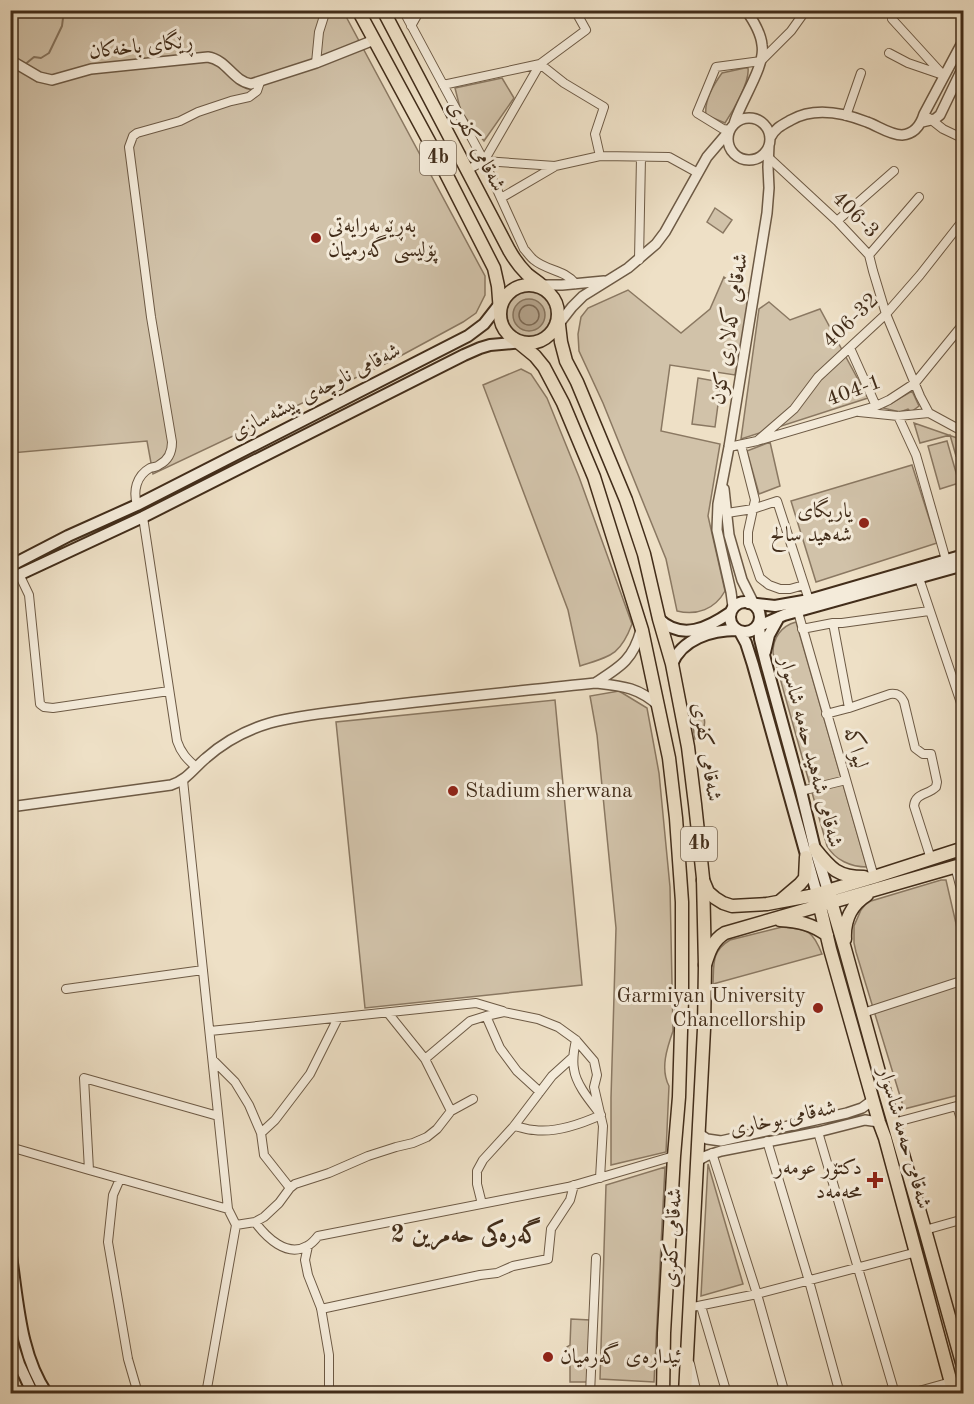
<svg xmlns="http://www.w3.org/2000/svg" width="974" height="1404" font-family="'Old Standard TT',Amiri,serif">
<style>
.green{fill:#d1c2a9;stroke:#8a7862;stroke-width:1.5}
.water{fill:#b4a38c;stroke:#86745e;stroke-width:1.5}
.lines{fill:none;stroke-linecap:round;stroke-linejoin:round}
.shore{stroke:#7b6853;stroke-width:1.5}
.stream{stroke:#86745e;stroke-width:2}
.minor-casing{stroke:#6d5a45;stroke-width:10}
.tertiary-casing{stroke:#6d5a45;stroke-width:12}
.secondary-casing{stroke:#422d1a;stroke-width:14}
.primary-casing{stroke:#422d1a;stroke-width:15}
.trunk-casing{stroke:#422d1a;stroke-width:15}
.minor{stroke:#f4ebda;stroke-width:8}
.tertiary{stroke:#f4ebda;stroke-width:9}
.secondary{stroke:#f4ebda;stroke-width:10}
.primary{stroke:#eee0c6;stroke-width:12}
.trunk{stroke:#eee0c6;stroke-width:12}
.poi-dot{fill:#8f2418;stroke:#f4ebda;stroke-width:2}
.labels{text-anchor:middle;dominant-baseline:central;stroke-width:6;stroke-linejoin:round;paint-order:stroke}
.shield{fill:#f4ebda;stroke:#776654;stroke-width:1.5}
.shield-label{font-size:20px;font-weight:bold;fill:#422d1a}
.street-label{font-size:21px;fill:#422d1a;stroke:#f4ebda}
.poi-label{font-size:21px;fill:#422d1a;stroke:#f4ebda;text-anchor:start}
.quarter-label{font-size:24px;font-weight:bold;fill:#422d1a;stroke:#f4ebda}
</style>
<rect width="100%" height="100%" fill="#eee0c6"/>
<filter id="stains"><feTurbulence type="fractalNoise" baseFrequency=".00333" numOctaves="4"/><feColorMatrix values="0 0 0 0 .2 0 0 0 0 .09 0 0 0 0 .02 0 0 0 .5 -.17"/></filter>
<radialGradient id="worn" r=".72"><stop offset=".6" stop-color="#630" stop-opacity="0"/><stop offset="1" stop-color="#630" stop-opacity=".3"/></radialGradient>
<path class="green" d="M11 11H343L485 276V295L476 313 463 322 393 360 153 474 147 441 11 453Z
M745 68H748C750 82 733 111 725 123L706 115C704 101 714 84 722 73Z
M502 78 514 98 484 141 461 112 455 88Z
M715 208 732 220 723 233 707 222Z
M724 277 747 293V314L735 375 670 365 661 431 720 444 708 516 725 591C715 609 697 616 677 611L666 559 603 403 579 351 578 334 581 317 588 308 628 290 681 333 710 309Z
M507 314a22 22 0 1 1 44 0a22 22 0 1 1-44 0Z
M769 302 790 320 820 309 868 398 741 439 759 309Z
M521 369 531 374 547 398 579 477 632 624C620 656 610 656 580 666L568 610 483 385Z
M698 378 721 382 715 427 692 424Z
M912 391 919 406 911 412 908 409 900 412 883 408Z
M914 423 963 440V454L956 456 950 435 920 443Z
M947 441 959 483 940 489 928 446Z
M770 442 780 486 759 494 747 451Z
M912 465 937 543 816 582 791 501Z
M796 622 867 867C851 867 835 860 827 846L773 653C773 638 781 626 796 622Z
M619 691 647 708 659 773 670 887 673 1031C667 1048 660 1069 669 1086L666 1152 611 1165V1098L616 928 597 735 590 696Z
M555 700 582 985 365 1008 336 722Z
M689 705C707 711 710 727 695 739Z
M941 880H946L963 954V1094L904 1109 856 952 854 943V926L861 910 865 905 871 901Z
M782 927C808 930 812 929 822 954L713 984C714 965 711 951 730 940Z
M708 1164 743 1284 701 1296Z
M665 1167 654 1382 600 1379 606 1185Z
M571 1319 590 1320 587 1382H570V1355L567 1352V1347L570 1345Z"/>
<path class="water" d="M513 315a16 16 0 1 1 32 0a16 16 0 1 1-32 0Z"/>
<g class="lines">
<path class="shore" d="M519 315a10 10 0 1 1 20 0a10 10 0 1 1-20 0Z"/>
<path class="stream" d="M23 66 34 57 41 58 49 53 62 26 64 10
M10 73 15 72 19 69"/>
<defs>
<path id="minor" d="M403 10 484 161 524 249C527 252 530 257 534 260 547 271 564 269 576 284
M892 19 944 76
M411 26 420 10
M889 53 908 63 943 75
M316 63 319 32 325 13 324 10
M443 85 540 64 564 83 604 107 595 134 600 156
M846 116 861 73
M929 118 943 129 964 139
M730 130 723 129 697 113 716 67 761 61 791 31 806 10
M768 157 837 221 869 255 873 271 886 314 920 396 929 413 964 432
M484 161 555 166 600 156 669 157 698 173
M467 170 484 161 540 64 586 30 576 12 577 10
M501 198 554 167
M837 221 894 171
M869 255 919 197
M639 260 641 157
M850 348 876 406
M859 412 898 416 929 413
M898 416 916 455 946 560
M757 441 794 409 818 377 886 314 920 275 964 219
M741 445 755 500 748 532V543L760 578 769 585 780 589H790L804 585
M729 447 757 441 876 406 889 400 915 383 964 323
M137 505C133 491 136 476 150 468 153 467 157 467 159 465 169 460 172 452 172 442L151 317 129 147 133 136 137 133 180 121 198 112 231 101 249 97 257 91 260 82
M727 513 753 509 777 501 809 600
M143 517 177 741C181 753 187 759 196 767
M19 574 29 595 40 704 44 707 53 708 169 691
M919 578 964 712
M798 612 874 877
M833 623 849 708
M802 629 833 623H842L929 611
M826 714 849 708 890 694C898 693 901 696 904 702L915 748 923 754H931L937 782 936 787C928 795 915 793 914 806L931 859
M183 780 228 1209 236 1225 206 1394
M801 791 846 780
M955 866 964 901
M66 989 203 970
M388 1013 425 1059
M863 1013 964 980
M486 1016 500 1048 517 1071 540 1092
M210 1031 476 1003 503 1011
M213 1060 235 1082 249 1105 261 1133
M957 1106 964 1129
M451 1111 425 1059 470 1021 486 1016 504 1012 538 1019 558 1027 576 1040 594 1061 597 1075 594 1087 603 1126 600 1178
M218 1116 84 1078 89 1170 228 1209
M893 1123 964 1104
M514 1126C521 1127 527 1130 534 1130 556 1133 581 1124 601 1115 591 1102 576 1085 574 1069 572 1059 574 1050 576 1040
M818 1132 895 1394
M767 1141 809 1281 840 1394
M10 1147 89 1170
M712 1153 757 1294 785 1394
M120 1179 113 1195 108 1242 128 1359 137 1390 150 1394
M290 1188 264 1155 261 1133 275 1120 310 1074 338 1018
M482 1204 477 1184V1171L483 1160 514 1126 552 1076 573 1057
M255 1222C266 1237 287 1258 307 1246 311 1244 315 1240 318 1236L568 1187 674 1156
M236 1225 255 1222 264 1217 279 1203 290 1188 295 1184 329 1173 368 1156 396 1147 413 1143 427 1137 437 1129 451 1111 473 1099
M925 1230 964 1219
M308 1246 305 1260 308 1275 321 1308 329 1355V1394
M701 1306 727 1394
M689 1307 698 1306 757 1294 917 1252
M321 1309 480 1275 497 1273 513 1266 548 1259 551 1229 570 1200 574 1185
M690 1364 697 1394
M590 1394 596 1258
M908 1394 951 1382"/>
<path id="tertiary" d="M10 60 39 77 52 80 91 69 208 57C227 60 233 81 251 84L316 63 374 40
M728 139a21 21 0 1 1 42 0a21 21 0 1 1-42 0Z
M922 122 935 119 940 115 964 65
M734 124C740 102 766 66 762 45 761 33 753 20 746 10
M770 138C775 128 782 125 791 120 814 107 844 113 867 122 878 126 890 135 902 135 915 134 921 124 924 114L964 39
M537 285H562L604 281
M558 325 572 307 583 296 628 268 656 244 665 232 707 157 730 130
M724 489 729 535 742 580 755 606
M733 607 731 592 717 530 718 504 729 447 767 213 769 188 768 167 769 145
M595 683C620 667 633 660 641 630
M10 807 171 785C187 780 193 769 206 758 224 742 246 730 270 723 303 714 339 712 373 707 447 698 521 691 595 683 622 686 638 687 659 706
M698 1133 707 1139 721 1141 847 1113 862 1108 873 1100
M697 1161 706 1156 721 1151 818 1132 865 1120 879 1122"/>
<path id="secondary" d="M10 566 68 536 137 505 468 336 484 324 502 301
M10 579 143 517 464 355 480 348 490 345 523 342
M730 617a15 15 0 1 1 30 0a15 15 0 1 1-30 0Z
M748 603 775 606 809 600 964 555
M659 619C682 641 708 628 731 612
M759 622 760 639 766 663 801 791 815 849 828 891
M756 628 768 622 784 615 964 565
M740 632 746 643 753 665 817 894
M765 652 769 635 779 617
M672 664C682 639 711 630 737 630
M10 1250C18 1298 19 1353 47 1394
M10 1336 19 1364 33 1394"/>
<path id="primary" d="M815 849C831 869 838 877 864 877
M703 880 708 892 715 898 723 903 732 906 767 904 810 896 874 877 964 848
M828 891 845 949 879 1072 925 1230 964 1370
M817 894 830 949 879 1122 885 1138 954 1394
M780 901 800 884 805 878 806 857
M780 920C798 921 812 924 827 935
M845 939C844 921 851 905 867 895
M705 965C709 952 713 940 725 933L964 864"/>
<path id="trunk" d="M358 10 437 156 494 268 498 286 500 312
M383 10 509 250C514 259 520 267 527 274 534 280 541 283 546 290
M500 314a29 29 0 1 1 58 0a29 29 0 1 1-58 0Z
M558 316 561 342 566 361 577 382 626 500 644 554 659 619 672 664 688 747 695 804 703 878 705 966 704 1029 685 1394
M513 338 535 356 544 367 563 403 594 477 642 630 669 758 676 818 682 902V998L679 1097 674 1156 664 1333 663 1394"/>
</defs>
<use href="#minor" class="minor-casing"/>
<use href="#tertiary" class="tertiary-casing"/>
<use href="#secondary" class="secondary-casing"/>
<use href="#primary" class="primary-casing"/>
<use href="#trunk" class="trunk-casing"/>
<use href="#minor" class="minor"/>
<use href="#tertiary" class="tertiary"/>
<use href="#secondary" class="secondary"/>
<use href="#primary" class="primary"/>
<use href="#trunk" class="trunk"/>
</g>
<g class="poi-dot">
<circle cx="316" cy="238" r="6"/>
<circle cx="864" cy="523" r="6"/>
<circle cx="453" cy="791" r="6"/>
<circle cx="818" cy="1008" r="6"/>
<path d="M872 1171h6v6h6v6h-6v6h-6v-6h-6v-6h6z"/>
<circle cx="548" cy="1357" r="6"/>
</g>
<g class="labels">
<g class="shield">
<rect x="420" y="141" width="36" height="34" rx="4.5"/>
<rect x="681" y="827" width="36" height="34" rx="4.5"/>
</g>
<g class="shield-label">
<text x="438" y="158">4b</text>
<text x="699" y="844">4b</text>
</g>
<g class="street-label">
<text transform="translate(141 47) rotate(-6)">ڕێگای باخەکان</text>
<text transform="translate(476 146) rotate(62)">شەقامی کفری</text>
<text transform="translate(855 215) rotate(45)">406-3</text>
<text transform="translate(851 321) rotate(-44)">406-32</text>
<text transform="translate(730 329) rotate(-81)">شەقامی کەلاری کۆن</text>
<text transform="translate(854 391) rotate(-20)">404-1</text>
<text transform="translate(316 392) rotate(-27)">شەقامی ناوچەی پیشەسازی</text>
<text transform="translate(855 748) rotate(74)">لیواکە</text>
<text transform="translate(706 752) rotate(81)">شەقامی کفری</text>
<text transform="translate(810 752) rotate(75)">شەقامی شەهید حەمە شاسوار</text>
<text transform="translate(783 1119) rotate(-12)">شەقامی بوخاری</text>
<text transform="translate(904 1138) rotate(74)">شەقامی حەمە شاسوار</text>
<text transform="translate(673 1238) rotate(-87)">شەقامی کفری</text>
</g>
<g class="poi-label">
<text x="328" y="226">بەڕێوبەرایەتی<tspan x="328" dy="24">پۆلیسی گەرمیان</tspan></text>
<text x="852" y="511" text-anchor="end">یاریگای<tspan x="852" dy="24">شەهید سالح</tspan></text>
<text x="465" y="791">Stadium sherwana</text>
<text x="806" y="996" text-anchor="end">Garmiyan University<tspan x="806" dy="24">Chancellorship</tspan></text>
<text x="862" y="1168" text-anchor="end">دکتۆر عومەر<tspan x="862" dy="24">محەمەد</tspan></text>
<text x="560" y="1357">ئیدارەی گەرمیان</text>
</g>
<g class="quarter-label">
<text x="466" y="1236">گەرەکی حەمرین 2</text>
</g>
</g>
<rect width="974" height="1404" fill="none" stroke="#eee0c6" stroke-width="36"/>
<rect x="12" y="12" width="950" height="1380" fill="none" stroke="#422d1a" stroke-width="3"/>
<rect x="18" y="18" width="938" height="1368" fill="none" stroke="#422d1a" stroke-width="1.5"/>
<rect width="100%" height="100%" filter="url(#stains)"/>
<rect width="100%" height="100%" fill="url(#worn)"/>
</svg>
